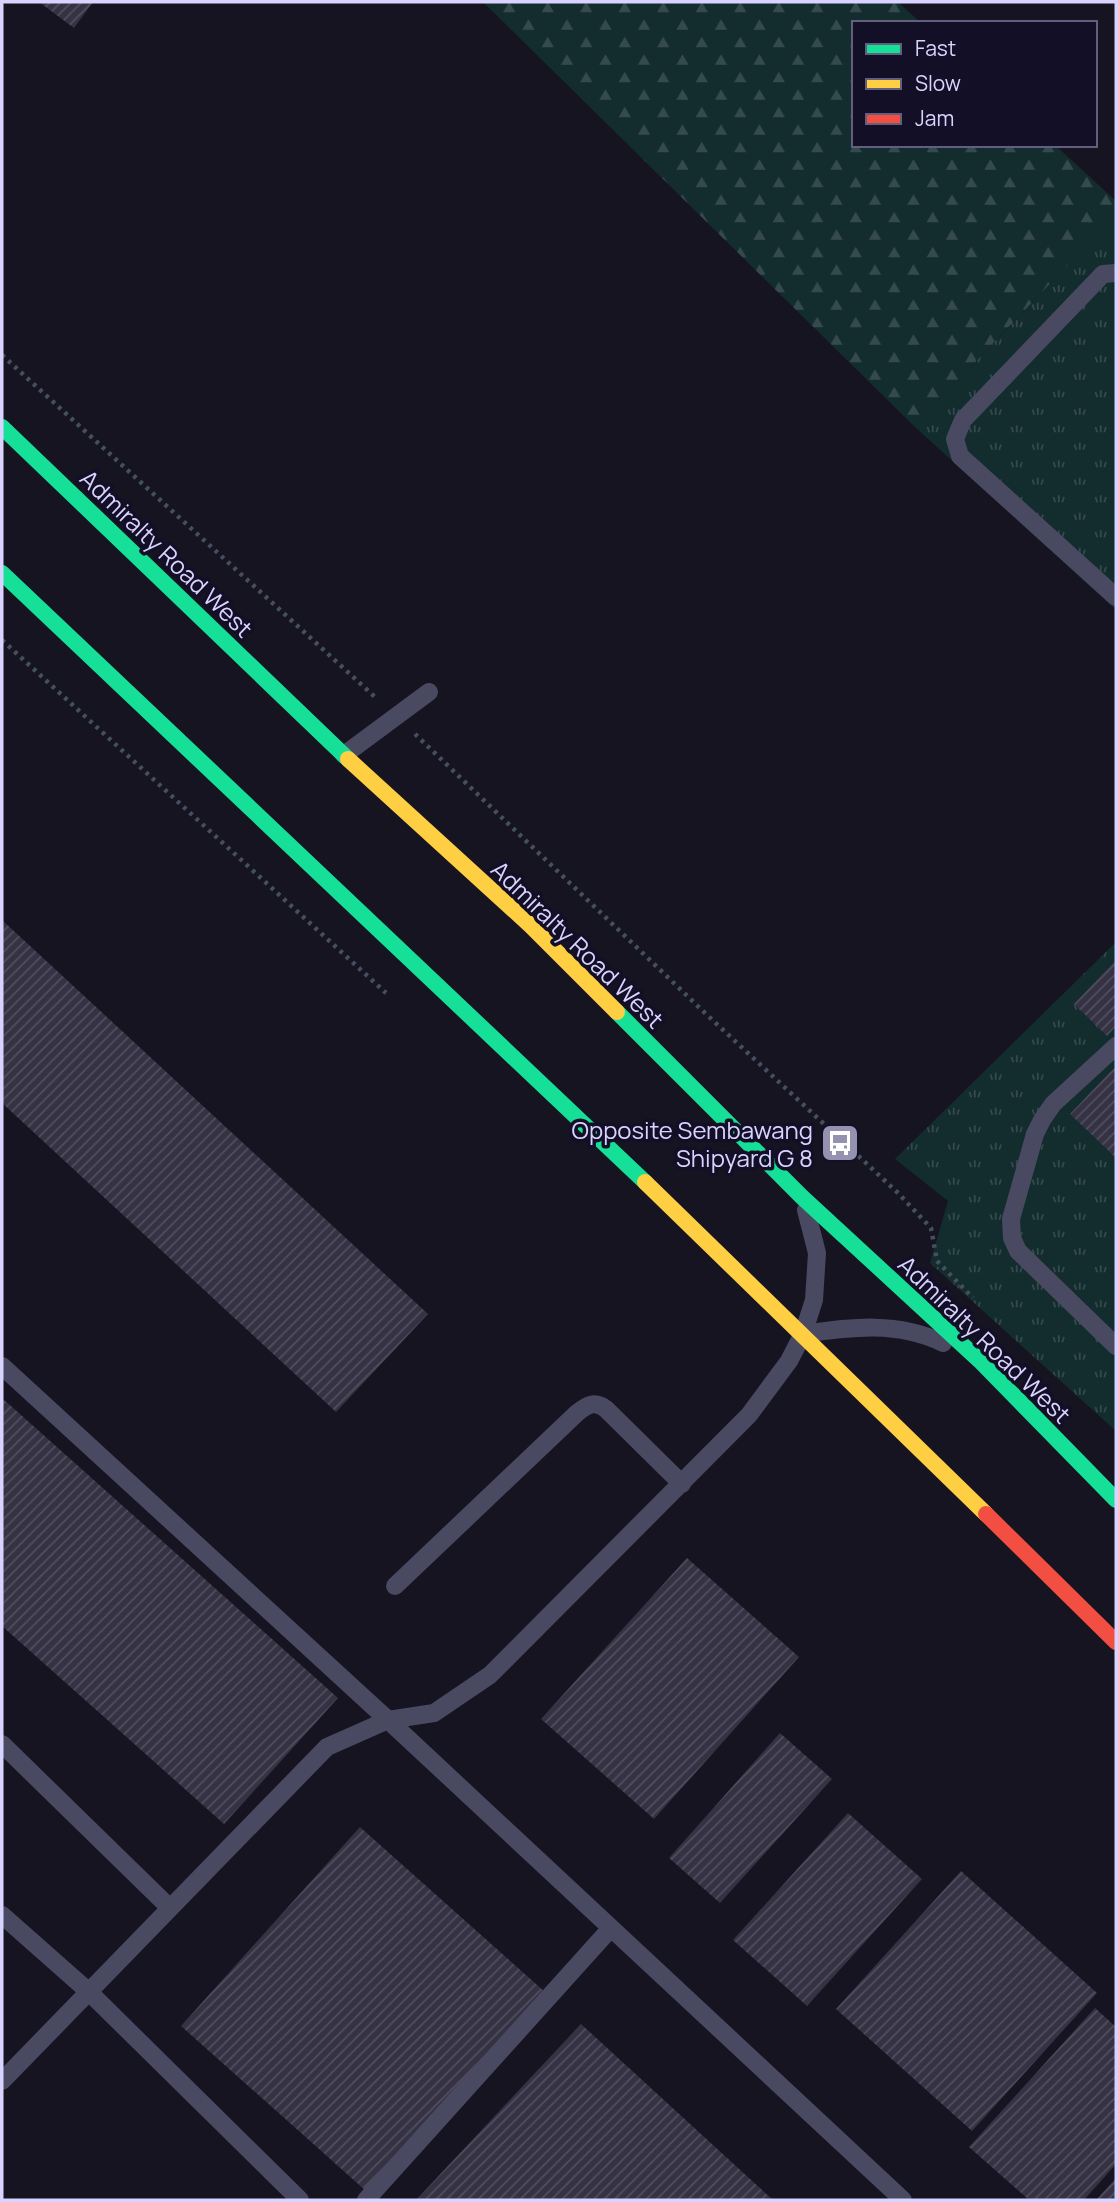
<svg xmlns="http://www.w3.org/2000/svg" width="1118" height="2202" font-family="Manrope,sans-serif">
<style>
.forest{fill:url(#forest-firs)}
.park{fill:url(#park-tufts)}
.building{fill:url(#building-hatch)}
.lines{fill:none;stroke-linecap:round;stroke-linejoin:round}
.path{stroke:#44505f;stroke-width:4.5;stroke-dasharray:3.5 5;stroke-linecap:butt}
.lane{stroke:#4a4962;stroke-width:18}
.fast{stroke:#16e098;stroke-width:16}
.slow{stroke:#ffcf43;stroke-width:16}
.jam{stroke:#f24e42;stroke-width:16}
.labels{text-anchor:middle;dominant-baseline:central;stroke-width:7;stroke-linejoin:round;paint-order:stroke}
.street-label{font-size:24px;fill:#d9d4ff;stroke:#130f26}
.poi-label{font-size:24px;fill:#d9d4ff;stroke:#130f26;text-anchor:end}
</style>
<defs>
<pattern id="forest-firs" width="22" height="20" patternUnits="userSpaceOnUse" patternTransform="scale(1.75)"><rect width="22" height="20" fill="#132c2d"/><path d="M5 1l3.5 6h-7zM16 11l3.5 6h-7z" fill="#354a4c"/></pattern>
<pattern id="park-tufts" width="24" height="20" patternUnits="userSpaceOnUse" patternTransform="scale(1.75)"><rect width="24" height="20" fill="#132c2d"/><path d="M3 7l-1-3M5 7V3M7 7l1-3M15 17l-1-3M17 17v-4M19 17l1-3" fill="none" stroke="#354a4c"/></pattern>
<pattern id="building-hatch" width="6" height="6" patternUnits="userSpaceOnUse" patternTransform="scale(1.75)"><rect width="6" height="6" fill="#343243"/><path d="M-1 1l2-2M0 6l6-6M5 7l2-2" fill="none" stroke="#514f5f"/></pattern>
</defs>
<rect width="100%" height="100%" fill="#161421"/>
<path class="forest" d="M483 2H898L921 23H854V145H1055L1116 201V215L914 426Z"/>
<path class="park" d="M1116 215V610L914 426Z
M1116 942V1431L930 1263 948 1201 895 1159Z"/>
<path class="building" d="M39 2H93L74 28Z
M2 920 428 1314 336 1412 2 1103Z
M1116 960V1026L1107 1036 1074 1004Z
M1116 1066V1158L1070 1114Z
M2 1398 338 1698 224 1824 2 1626Z
M687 1558 799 1657 654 1819 541 1719Z
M780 1733 832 1779 720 1903 669 1858Z
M848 1813 922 1879 807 2006 733 1940Z
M360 1827 545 1992 366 2191 181 2026Z
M961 1871 1097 1993 972 2131 836 2009Z
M1095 2008 1116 2027V2164L1084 2200H1029L969 2147Z
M581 2024 773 2200H416Z
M1116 2178V2200H1096Z"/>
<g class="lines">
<path class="path" d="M2 355 375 697
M2 640 386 993
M415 734 706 1014 897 1192 931 1228 937 1261 973 1298"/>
<path class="lane" d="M1116 273 1103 274 963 420 955 439 960 456 1116 597
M344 755 429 692
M1116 1046 1053 1104 1042 1120 1035 1134 1011 1219 1012 1238 1018 1251 1116 1346
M803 1334C851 1327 898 1321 943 1343
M2 1366 388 1720 903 2200
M395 1586 577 1413C587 1405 595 1400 606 1409L682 1484
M2 1744 170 1908
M2 1915 88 1991 300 2200
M2 2081 327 1747 388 1720 434 1713 490 1675 749 1415 789 1361 803 1334 814 1300 817 1253 806 1210
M366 2200 611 1928"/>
<path class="fast" d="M2 427 348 759
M2 573 645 1182
M617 1012 802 1197 979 1360 1116 1500"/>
<path class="slow" d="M348 759 531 926 617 1012
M645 1182 986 1514"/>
<path class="jam" d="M986 1514 1116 1642"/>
</g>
<defs>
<symbol id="bus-square" viewBox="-11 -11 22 22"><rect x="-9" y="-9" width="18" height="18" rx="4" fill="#9591b1" stroke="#130f26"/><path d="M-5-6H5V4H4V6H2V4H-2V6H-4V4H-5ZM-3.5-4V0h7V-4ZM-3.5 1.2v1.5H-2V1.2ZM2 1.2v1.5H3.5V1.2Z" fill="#fff"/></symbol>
</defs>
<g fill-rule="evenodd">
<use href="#bus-square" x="818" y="1121" width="44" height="44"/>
</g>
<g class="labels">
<g class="street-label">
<text transform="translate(167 553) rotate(44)">Admiralty Road West</text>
<text transform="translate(578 944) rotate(44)">Admiralty Road West</text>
<text transform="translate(985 1339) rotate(44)">Admiralty Road West</text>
</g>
<g class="poi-label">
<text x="813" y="1129">Opposite Sembawang<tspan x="813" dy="28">Shipyard G 8</tspan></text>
</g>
</g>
<rect width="1118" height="2202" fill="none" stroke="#d9d4ff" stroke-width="7"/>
<rect x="852" y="21" width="245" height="126" fill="#130f26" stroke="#625e7d" stroke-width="2"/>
<rect x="866" y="44" width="35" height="10" fill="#16e098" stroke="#625e7d" stroke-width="2"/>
<text x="915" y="56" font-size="21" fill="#d9d4ff">Fast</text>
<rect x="866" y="79" width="35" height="10" fill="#ffcf43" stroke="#625e7d" stroke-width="2"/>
<text x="915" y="91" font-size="21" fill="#d9d4ff">Slow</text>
<rect x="866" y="114" width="35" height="10" fill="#f24e42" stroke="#625e7d" stroke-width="2"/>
<text x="915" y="126" font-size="21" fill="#d9d4ff">Jam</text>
</svg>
